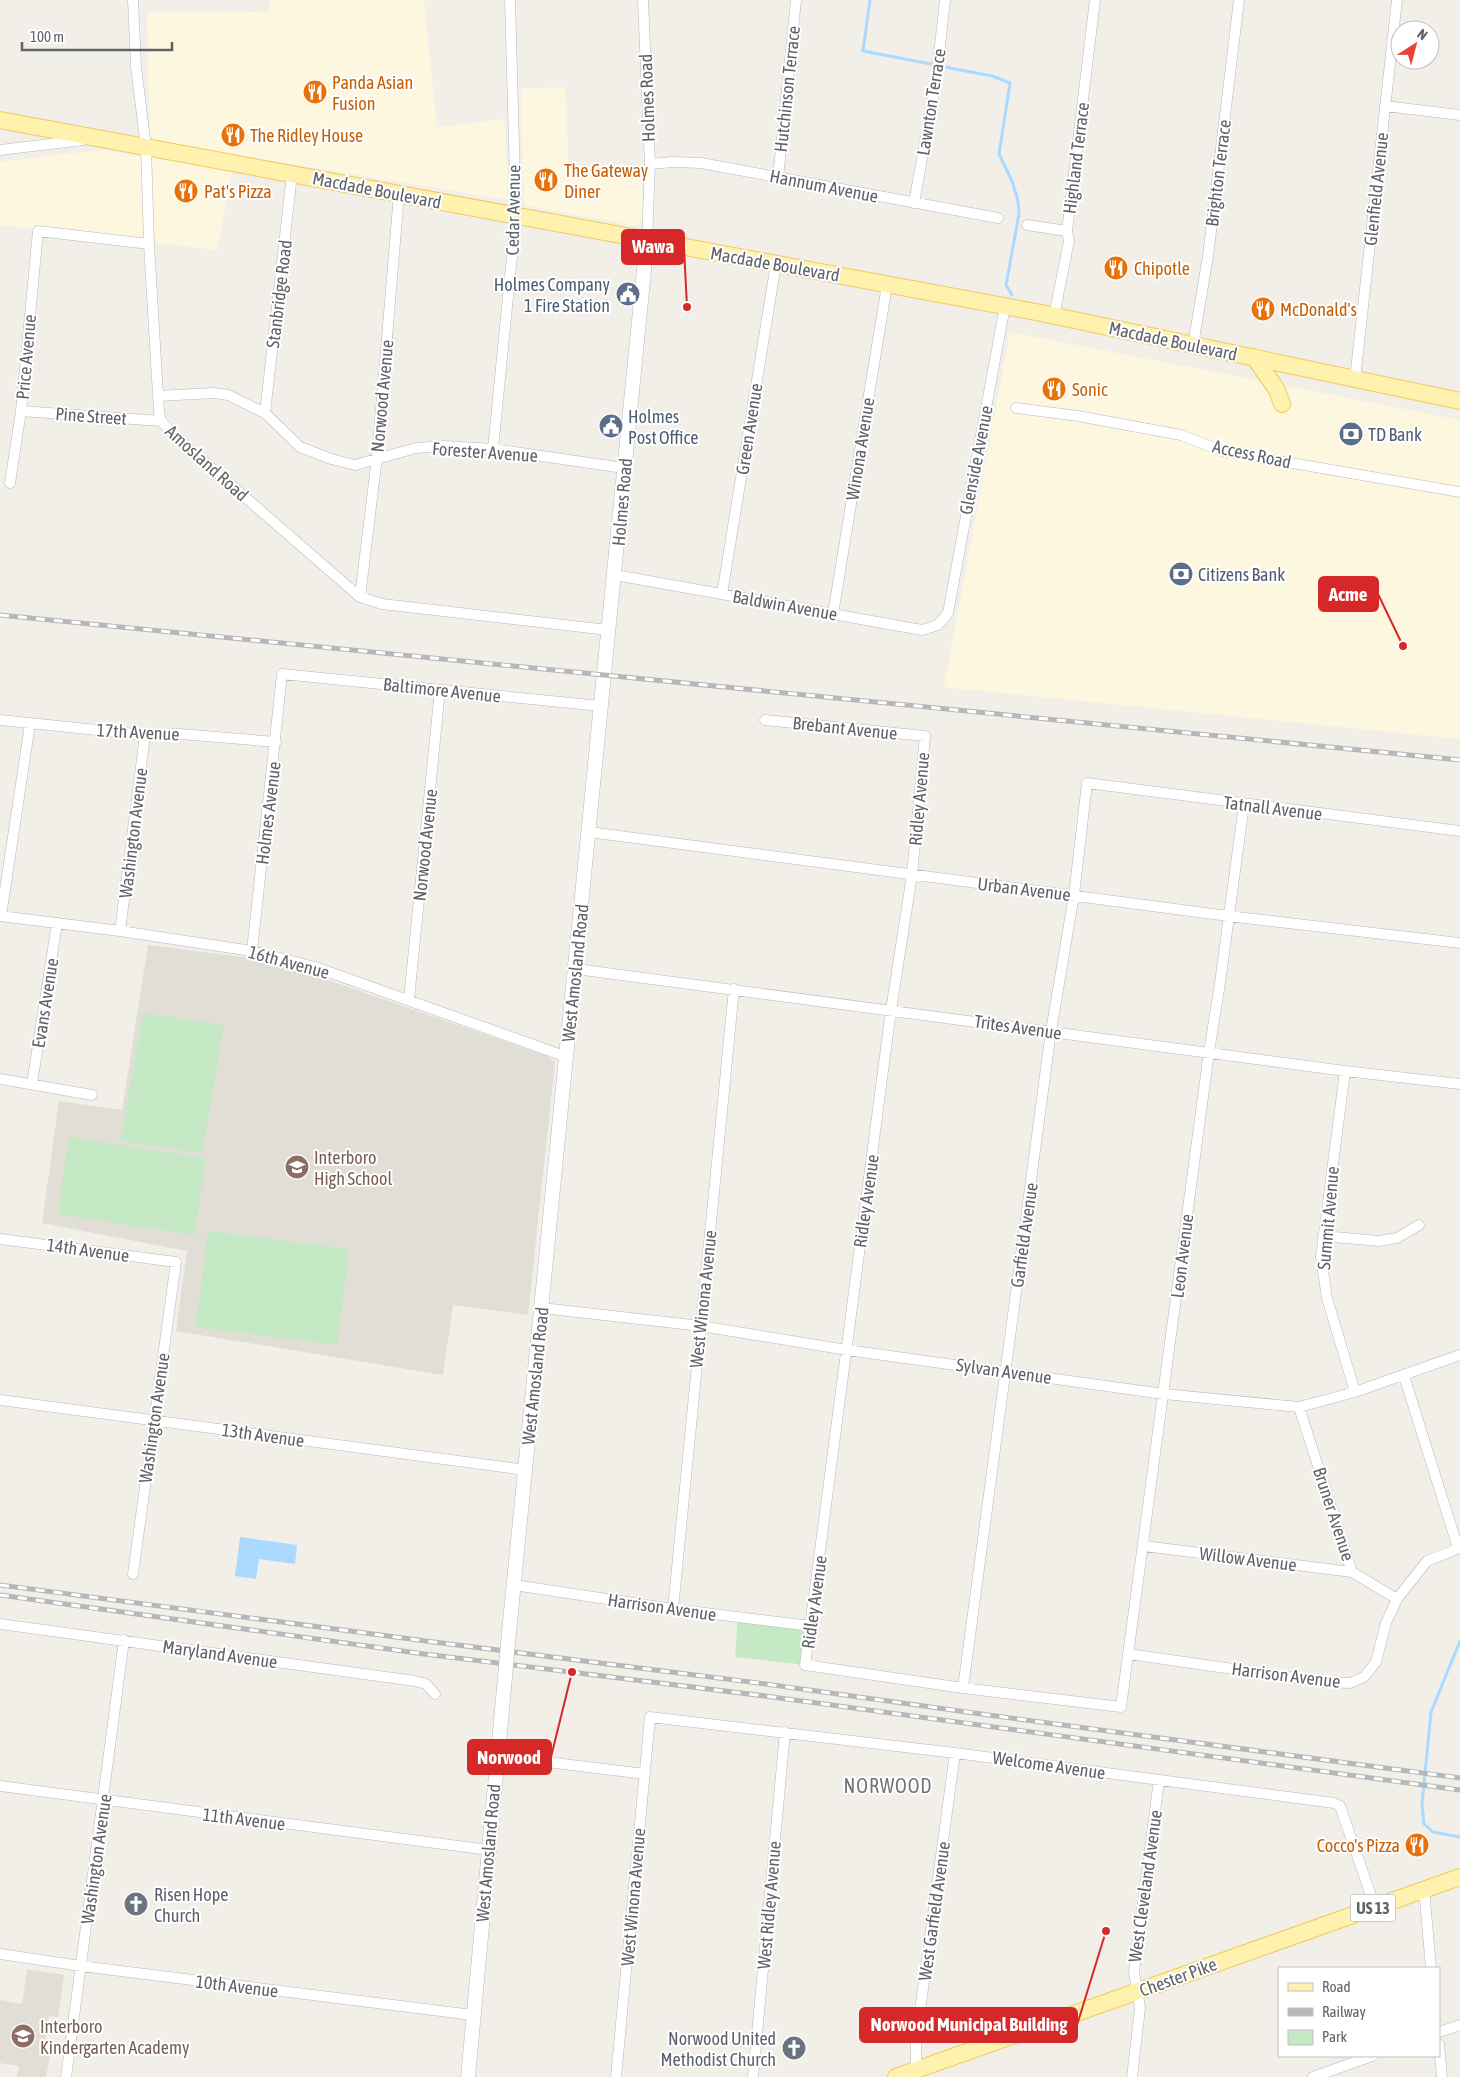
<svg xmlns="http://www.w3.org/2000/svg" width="1460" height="2077" font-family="'Asap Condensed',sans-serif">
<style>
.commercial{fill:#fef7e0}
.education{fill:#e1ded6}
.green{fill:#c5e8c5}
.water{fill:#aadaff}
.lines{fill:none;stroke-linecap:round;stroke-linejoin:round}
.stream{stroke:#aadaff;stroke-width:3}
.street-casing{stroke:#b5b8bc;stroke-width:11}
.secondary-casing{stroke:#b6babf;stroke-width:15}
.primary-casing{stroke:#f2c960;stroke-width:18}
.street{stroke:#fff;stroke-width:10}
.secondary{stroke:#fff;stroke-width:14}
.primary{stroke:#fff2af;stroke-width:16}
.rail-casing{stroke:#b6b7b8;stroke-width:5}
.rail{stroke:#fff;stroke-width:3;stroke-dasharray:9;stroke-linecap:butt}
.secondary-bridge-casing{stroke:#b6babf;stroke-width:15;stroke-linecap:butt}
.secondary-bridge{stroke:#fff;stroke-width:14}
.labels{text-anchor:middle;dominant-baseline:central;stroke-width:4;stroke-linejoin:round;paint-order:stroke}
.shield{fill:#fff;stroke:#8f9295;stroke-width:1}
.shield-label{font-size:16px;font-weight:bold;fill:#5f6368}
.food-label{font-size:18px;fill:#c56008;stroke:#fff;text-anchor:start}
.street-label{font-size:18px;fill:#5f6368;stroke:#fff}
.service-label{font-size:18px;fill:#4e5e75;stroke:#fff;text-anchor:start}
.education-label{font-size:18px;fill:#785e54;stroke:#fff;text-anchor:start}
.worship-label{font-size:18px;fill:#5b616d;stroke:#fff;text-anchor:start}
.quarter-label{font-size:20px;letter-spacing:1px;fill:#70757a;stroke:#fff}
.leader{fill:none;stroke:#d62828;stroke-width:2}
.callout-dot{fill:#d62828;stroke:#fff;stroke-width:2}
.callout{fill:#d62828;stroke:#d62828;stroke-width:2}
.callout-label{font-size:19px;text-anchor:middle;font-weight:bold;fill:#fff}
</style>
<rect width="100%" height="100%" fill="#f1efe8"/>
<path class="commercial" d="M269 0H424L437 127 505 119 508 200 236 155 217 250 0 225V162L101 150 150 158 147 13 269 12Z
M565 87 569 175 641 176 644 217 636 226 524 205 521 89Z
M1010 332 1460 420V739L944 687Z"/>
<path class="education" d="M148 945 250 958 328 980 547 1056 555 1062 528 1315 453 1305 443 1375 176 1331 187 1251 42 1223 59 1101 122 1110Z
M27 1969 64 1975 58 2017 49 2016 43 2054 50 2055 46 2077H17L19 2066 0 2063V2000L22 2004Z"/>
<path class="green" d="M143 1013 224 1025 202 1153 120 1141Z
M69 1137 206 1158 194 1235 57 1214Z
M208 1231 349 1249 337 1345 196 1327Z
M738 1617 811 1626 805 1665 735 1657Z"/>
<path class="water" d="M240 1537 297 1545 295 1564 259 1559 256 1579 235 1576Z"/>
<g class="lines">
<path class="stream" d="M870 0 863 51 931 64
M945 67 992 76 1010 83 999 154 1012 181 1018 201 1019 214 1006 285 1012 295
M1460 1641 1431 1712 1422 1804 1424 1824 1433 1832 1460 1837"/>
<defs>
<path id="street" d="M133 0 136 67 146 147 149 244 159 412 161 421 177 438 360 597 382 604 608 630
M643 0 650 164 647 240
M1385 106 1460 115
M0 150 83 140
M650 164 673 162 701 163 998 218
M778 178 796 0
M914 203 936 82 945 0
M1027 225 1067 231
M1054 316 1069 241 1067 231 1095 0
M1193 345 1208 256 1239 0
M1355 379 1397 0
M158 396 214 393 228 395 265 413 300 447 331 459 355 465 416 448 444 446 493 449 624 468
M1016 408 1078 416 1181 435 1222 451 1460 492
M21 411 161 421
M265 413 292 174
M493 449 516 216 510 0
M10 483 21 411 38 231 149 244
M615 575 922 630 938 625 948 613 1005 306
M722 594 776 264
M360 597 377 457 399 194
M833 614 887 285
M0 720 145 735 181 734 276 742
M765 720 925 736 912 875 891 1010 805 1665 963 1688 1121 1707 1209 1052 1220 983 1244 804
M589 832 1228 916 1460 943
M0 916 120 931 252 951 315 967 567 1057
M1 916 30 724
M120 931 145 735
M252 951 282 674 601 706
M576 969 1345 1071 1460 1084
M409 999 440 690
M1345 1071 1321 1257 1327 1298 1355 1392
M0 1079 92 1095
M32 1084 57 923
M1323 1236 1379 1241 1397 1238 1419 1225
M0 1239 176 1262 133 1574
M542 1308 701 1326 847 1350 1164 1394 1299 1407 1355 1392 1460 1355
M1404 1376 1458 1548
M0 1400 526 1470
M1299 1407 1352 1572 1397 1599
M1144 1546 1352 1572
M514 1585 673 1609 811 1626
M673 1609 734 989
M0 1624 415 1681 426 1684 435 1694
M1129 1654 1323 1682 1350 1683 1364 1677 1376 1662 1386 1623 1397 1599 1427 1561 1460 1548
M963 1688 1051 1031 1074 895 1087 783 1460 831
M498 1756 645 1774
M0 1786 489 1850
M1424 1889 1431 1968
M0 1954 81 1966 473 2015
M1439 2032 1460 2025
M1439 2044 1442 2077
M916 2070V2040L955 1753
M66 2077 124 1640
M616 2077 650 1717 955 1753 1334 1803 1340 1806 1375 1907
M753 2077 785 1732
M1132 2077 1140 2008 1134 1972 1159 1780
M1313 2077 1372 2056"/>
<path id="secondary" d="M509 1632 647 240
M468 2077 504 1688"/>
<path id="primary" d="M0 120 1036 312 1460 401
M1254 357 1277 390 1282 404
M896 2077 1460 1877"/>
</defs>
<use href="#street" class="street-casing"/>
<use href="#secondary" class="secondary-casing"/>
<use href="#primary" class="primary-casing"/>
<use href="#street" class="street"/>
<use href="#secondary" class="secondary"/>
<use href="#primary" class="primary"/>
<defs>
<path id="rail" d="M0 615 1460 760
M0 1585 426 1641 766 1684 981 1714 1460 1778
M0 1595 424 1654 765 1696 1460 1790"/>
</defs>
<use href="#rail" class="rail-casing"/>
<use href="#rail" class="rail"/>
<defs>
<path id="secondary-bridge" d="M504 1688 509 1632"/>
</defs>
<use href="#secondary-bridge" class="secondary-bridge-casing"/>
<use href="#secondary-bridge" class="secondary-bridge"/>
</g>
<defs>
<symbol id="restaurant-disc" viewBox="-11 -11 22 22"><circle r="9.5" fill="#e8710a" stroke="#fff"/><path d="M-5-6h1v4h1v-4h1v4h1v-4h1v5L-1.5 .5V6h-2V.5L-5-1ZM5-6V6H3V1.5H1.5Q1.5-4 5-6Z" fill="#fff"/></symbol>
<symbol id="civic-disc" viewBox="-11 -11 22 22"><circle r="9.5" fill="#5c6f8a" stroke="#fff"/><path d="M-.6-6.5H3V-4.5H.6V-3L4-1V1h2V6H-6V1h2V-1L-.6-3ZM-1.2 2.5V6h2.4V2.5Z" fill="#fff"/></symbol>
<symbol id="bank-disc" viewBox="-11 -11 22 22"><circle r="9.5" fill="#5c6f8a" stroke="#fff"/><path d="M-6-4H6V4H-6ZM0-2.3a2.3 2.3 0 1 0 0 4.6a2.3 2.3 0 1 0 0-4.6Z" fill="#fff"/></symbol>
<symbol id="school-disc" viewBox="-11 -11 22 22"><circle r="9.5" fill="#8d6e63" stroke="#fff"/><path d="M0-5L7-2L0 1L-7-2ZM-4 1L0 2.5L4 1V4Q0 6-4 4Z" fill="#fff"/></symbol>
<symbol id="church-disc" viewBox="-11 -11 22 22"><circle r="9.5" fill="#6b7280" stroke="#fff"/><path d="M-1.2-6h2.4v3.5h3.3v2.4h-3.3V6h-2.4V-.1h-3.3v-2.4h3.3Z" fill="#fff"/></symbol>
</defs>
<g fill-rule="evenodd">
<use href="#restaurant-disc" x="301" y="78" width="28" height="28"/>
<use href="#restaurant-disc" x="219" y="121" width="28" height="28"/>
<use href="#restaurant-disc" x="532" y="166" width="28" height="28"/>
<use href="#restaurant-disc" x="172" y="177" width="28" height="28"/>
<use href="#restaurant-disc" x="1102" y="254" width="28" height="28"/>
<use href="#civic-disc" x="614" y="280" width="28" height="28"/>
<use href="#restaurant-disc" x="1249" y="295" width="28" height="28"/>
<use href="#restaurant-disc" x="1040" y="375" width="28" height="28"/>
<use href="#civic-disc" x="597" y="412" width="28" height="28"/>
<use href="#bank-disc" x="1337" y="420" width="28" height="28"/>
<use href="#bank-disc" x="1167" y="560" width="28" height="28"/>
<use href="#school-disc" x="283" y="1153" width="28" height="28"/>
<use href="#restaurant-disc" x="1403" y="1831" width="28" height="28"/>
<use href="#church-disc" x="122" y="1890" width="28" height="28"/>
<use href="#school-disc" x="9" y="2022" width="28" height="28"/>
<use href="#church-disc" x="780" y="2034" width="28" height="28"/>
</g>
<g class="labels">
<rect class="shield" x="1350.5" y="1894.5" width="45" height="27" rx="4"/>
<g class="shield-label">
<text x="1373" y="1908">US 13</text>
</g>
<g class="food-label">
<text x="332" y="82">Panda Asian<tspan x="332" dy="21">Fusion</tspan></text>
<text x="250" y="135">The Ridley House</text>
<text x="564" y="170">The Gateway<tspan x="564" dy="21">Diner</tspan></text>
<text x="204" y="191">Pat's Pizza</text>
<text x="1134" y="268">Chipotle</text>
<text x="1280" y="309">McDonald's</text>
<text x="1072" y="389">Sonic</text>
<text x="1400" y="1845" text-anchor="end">Cocco's Pizza</text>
</g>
<g class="street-label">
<text transform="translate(787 89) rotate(-84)">Hutchinson Terrace</text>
<text transform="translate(647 98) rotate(-92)">Holmes Road</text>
<text transform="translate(931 102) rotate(-81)">Lawnton Terrace</text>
<text transform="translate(1076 158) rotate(-83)">Highland Terrace</text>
<text transform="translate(1218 173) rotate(-83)">Brighton Terrace</text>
<text transform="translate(824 186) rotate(11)">Hannum Avenue</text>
<text transform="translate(1376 189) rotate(-84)">Glenfield Avenue</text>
<text transform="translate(377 190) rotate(11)">Macdade Boulevard</text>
<text transform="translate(513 210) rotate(-89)">Cedar Avenue</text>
<text transform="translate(775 264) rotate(10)">Macdade Boulevard</text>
<text transform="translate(279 294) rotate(-83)">Stanbridge Road</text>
<text transform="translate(1173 341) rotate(12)">Macdade Boulevard</text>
<text transform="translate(26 357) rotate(-85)">Price Avenue</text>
<text transform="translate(382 396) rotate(-85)">Norwood Avenue</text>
<text transform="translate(91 416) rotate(4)">Pine Street</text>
<text transform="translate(749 429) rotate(-81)">Green Avenue</text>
<text transform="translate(860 449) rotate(-81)">Winona Avenue</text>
<text transform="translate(485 452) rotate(4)">Forester Avenue</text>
<text transform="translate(1252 454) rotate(12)">Access Road</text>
<text transform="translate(976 460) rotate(-79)">Glenside Avenue</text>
<text transform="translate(207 463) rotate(42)">Amosland Road</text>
<text transform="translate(622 502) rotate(-85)">Holmes Road</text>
<text transform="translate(785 605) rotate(10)">Baldwin Avenue</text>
<text transform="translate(442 690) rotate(6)">Baltimore Avenue</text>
<text transform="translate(845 728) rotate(6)">Brebant Avenue</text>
<text transform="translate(138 732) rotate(3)">17th Avenue</text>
<text transform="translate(919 799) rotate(-85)">Ridley Avenue</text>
<text transform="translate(1273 808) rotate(7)">Tatnall Avenue</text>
<text transform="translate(268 813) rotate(-83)">Holmes Avenue</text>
<text transform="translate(133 833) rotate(-83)">Washington Avenue</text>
<text transform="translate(425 845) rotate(-84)">Norwood Avenue</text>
<text transform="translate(1024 889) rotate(7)">Urban Avenue</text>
<text transform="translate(289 962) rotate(15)">16th Avenue</text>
<text transform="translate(575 973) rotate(-84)">West Amosland Road</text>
<text transform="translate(45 1003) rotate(-81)">Evans Avenue</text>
<text transform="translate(1018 1027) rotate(8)">Trites Avenue</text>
<text transform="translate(866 1201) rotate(-82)">Ridley Avenue</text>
<text transform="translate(1328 1218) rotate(-85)">Summit Avenue</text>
<text transform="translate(1024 1235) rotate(-82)">Garfield Avenue</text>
<text transform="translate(88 1250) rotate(8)">14th Avenue</text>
<text transform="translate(1182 1256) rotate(-83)">Leon Avenue</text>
<text transform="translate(703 1299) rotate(-84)">West Winona Avenue</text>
<text transform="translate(1004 1371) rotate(8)">Sylvan Avenue</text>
<text transform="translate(535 1376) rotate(-84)">West Amosland Road</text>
<text transform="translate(154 1418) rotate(-82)">Washington Avenue</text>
<text transform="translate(263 1435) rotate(8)">13th Avenue</text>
<text transform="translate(1334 1514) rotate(72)">Bruner Avenue</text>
<text transform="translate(1248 1559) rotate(7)">Willow Avenue</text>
<text transform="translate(814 1602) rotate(-82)">Ridley Avenue</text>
<text transform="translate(662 1607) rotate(8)">Harrison Avenue</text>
<text transform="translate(220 1654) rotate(8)">Maryland Avenue</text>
<text transform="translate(1286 1675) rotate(7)">Harrison Avenue</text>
<text transform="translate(1049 1765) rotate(8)">Welcome Avenue</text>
<text transform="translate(244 1819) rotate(7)">11th Avenue</text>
<text transform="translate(488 1853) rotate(-85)">West Amosland Road</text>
<text transform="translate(96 1859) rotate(-82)">Washington Avenue</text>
<text transform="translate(1145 1886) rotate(-82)">West Cleveland Avenue</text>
<text transform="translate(633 1897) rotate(-85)">West Winona Avenue</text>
<text transform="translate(769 1905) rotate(-85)">West Ridley Avenue</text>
<text transform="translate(934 1911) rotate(-82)">West Garfield Avenue</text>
<text transform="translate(1178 1977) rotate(-20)">Chester Pike</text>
<text transform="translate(237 1986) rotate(7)">10th Avenue</text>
</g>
<g class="service-label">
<text x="610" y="284" text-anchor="end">Holmes Company<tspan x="610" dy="21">1 Fire Station</tspan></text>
<text x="628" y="416">Holmes<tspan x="628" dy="21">Post Office</tspan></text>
<text x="1368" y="434">TD Bank</text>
<text x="1198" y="574">Citizens Bank</text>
</g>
<g class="education-label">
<text x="314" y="1157">Interboro<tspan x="314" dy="21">High School</tspan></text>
<text x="40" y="2026">Interboro<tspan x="40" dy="21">Kindergarten Academy</tspan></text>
</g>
<g class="worship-label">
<text x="154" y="1894">Risen Hope<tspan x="154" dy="21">Church</tspan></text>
<text x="776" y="2038" text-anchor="end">Norwood United<tspan x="776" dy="21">Methodist Church</tspan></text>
</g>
<g class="quarter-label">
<text x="888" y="1785">NORWOOD</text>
</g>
</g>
<path class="leader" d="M687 307L684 247M1403 646L1378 594M572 1672L551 1757M1106 1931L1077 2025"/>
<g class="callout-dot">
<circle cx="687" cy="307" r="5"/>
<circle cx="1403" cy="646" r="5"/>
<circle cx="572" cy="1672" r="5"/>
<circle cx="1106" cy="1931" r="5"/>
</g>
<g class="callout">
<rect x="622" y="230" width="62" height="34" rx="5"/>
<rect x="1319" y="577" width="59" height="34" rx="5"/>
<rect x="468" y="1740" width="83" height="34" rx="5"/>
<rect x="860" y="2008" width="217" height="34" rx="5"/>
</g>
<g class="callout-label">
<text x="653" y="253">Wawa</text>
<text x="1348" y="601">Acme</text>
<text x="509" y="1764">Norwood</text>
<text x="969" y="2031">Norwood Municipal Building</text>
</g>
<rect x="1278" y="1967" width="162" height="90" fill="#ffffff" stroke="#bfc1c3"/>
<rect x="1288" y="1983" width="25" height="8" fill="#fff2af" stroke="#bfc1c3"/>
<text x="1322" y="1992" font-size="15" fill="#5f6368">Road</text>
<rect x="1288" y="2008" width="25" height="8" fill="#b6b7b8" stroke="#bfc1c3"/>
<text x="1322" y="2017" font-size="15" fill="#5f6368">Railway</text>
<rect x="1288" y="2030" width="25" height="15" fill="#c5e8c5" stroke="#bfc1c3"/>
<text x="1322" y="2042" font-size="15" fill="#5f6368">Park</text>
<g transform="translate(1415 45) rotate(36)"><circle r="24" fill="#ffffff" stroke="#bfc1c3"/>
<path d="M0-4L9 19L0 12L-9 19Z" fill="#ea4335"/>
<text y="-8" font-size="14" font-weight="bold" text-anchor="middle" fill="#5f6368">N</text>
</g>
<path d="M22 42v8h150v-8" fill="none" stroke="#5f6368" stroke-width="2.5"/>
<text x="30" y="42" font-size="15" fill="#5f6368" stroke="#ffffff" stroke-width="4" paint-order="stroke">100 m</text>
</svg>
